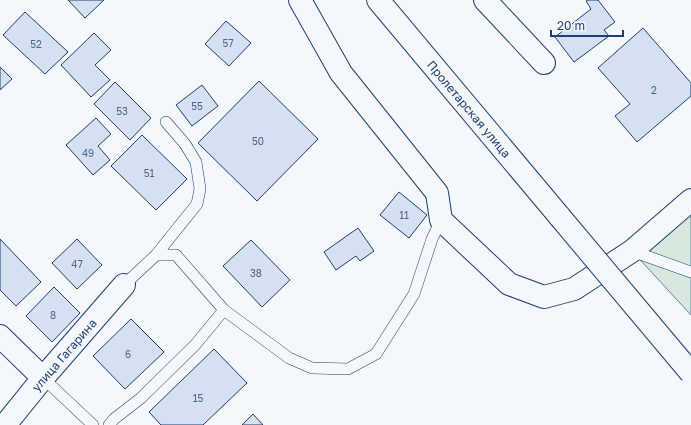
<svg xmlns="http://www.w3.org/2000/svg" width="691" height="425" font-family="'Golos Text',sans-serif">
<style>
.green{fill:#d7e8df;stroke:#687fa3}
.building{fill:#d5e0f0;stroke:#1d3f73}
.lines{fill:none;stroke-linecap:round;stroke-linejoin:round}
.service-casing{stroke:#1d3f73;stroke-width:12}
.minor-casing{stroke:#1d3f73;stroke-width:24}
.secondary-casing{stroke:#1d3f73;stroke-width:24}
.service{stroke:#f4f7fb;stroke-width:11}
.minor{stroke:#f4f7fb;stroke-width:22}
.secondary{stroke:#f4f7fb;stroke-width:22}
.secondary-bridge-casing{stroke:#1d3f73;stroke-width:24;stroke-linecap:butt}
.secondary-bridge{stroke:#f4f7fb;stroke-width:22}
.labels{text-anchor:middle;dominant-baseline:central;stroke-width:3;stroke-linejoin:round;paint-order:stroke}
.number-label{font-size:10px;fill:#4b6792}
.street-label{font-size:12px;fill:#1d3f73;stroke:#f4f7fb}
</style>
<rect width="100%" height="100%" fill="#f4f7fb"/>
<path class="green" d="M691 200V315L632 251Z"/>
<path class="building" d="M68 0H104L85 18Z
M588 0H598L615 22 604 30 609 36 574 62 555 37 591 9 586 1Z
M25 12 68 52 45 74 3 35Z
M226 21 251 43 229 66 205 44Z
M643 28 691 83V96L637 142 615 116 630 104 598 68Z
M94 33 111 50 95 65 110 80 91 97 61 65Z
M0 67 12 79 0 90Z
M259 81 318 139 257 201 198 143Z
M115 82 151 118 130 140 94 104Z
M202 85 218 106 192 126 176 105Z
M96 118 111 134 98 146 110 160 93 175 66 145Z
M142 135 187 179 156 210 111 166Z
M399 192 427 215 409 238 380 215Z
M358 228 374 251 360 261 356 256 336 270 324 252Z
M0 239 41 282 16 306 0 290Z
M77 239 102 265 77 289 52 263Z
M251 240 290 280 262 307 223 266Z
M54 287 80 313 52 342 26 316Z
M131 319 164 352 125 389 93 356Z
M214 349 247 383 203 425H161L149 412Z
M253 414 263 425H242Z"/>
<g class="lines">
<defs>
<path id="service" d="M632 251 691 272
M156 255 197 204 200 189 196 162 185 144 166 122
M124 285 156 255H176L224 310
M43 378 93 425
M109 425 114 419 141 398 195 345 224 310 289 358 312 368 348 369 376 354 414 294 432 239 441 220"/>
<path id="minor" d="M300 0 341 73 437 193 441 220 509 284 544 297 574 289 632 251 691 200
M485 0 544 63
M0 336 43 378
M5 425 43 378 124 285"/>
<path id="secondary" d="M378 0 560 217"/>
</defs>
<use href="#service" class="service-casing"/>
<use href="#minor" class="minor-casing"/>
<use href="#secondary" class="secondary-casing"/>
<use href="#service" class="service"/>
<use href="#minor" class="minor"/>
<use href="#secondary" class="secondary"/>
<defs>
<path id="secondary-bridge" d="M560 217 691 373"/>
</defs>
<use href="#secondary-bridge" class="secondary-bridge-casing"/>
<use href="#secondary-bridge" class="secondary-bridge"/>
</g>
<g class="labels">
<g class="number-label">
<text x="228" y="43">57</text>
<text x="36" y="44">52</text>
<text x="654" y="90">2</text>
<text x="197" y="106">55</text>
<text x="122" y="111">53</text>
<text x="258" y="141">50</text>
<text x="88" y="153">49</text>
<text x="149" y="173">51</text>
<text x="404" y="215">11</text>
<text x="77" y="264">47</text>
<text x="256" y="273">38</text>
<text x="53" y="315">8</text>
<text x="128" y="354">6</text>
<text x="198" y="398">15</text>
</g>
<g class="street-label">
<text transform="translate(469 109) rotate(50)">Пролетарская улица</text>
<text transform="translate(64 355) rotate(-49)">улица Гагарина</text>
</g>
</g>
<path d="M551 30v6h72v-6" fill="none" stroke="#1d3f73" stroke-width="2"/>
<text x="557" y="30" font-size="12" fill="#1d3f73" stroke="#f4f7fb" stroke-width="3" paint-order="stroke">20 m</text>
</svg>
